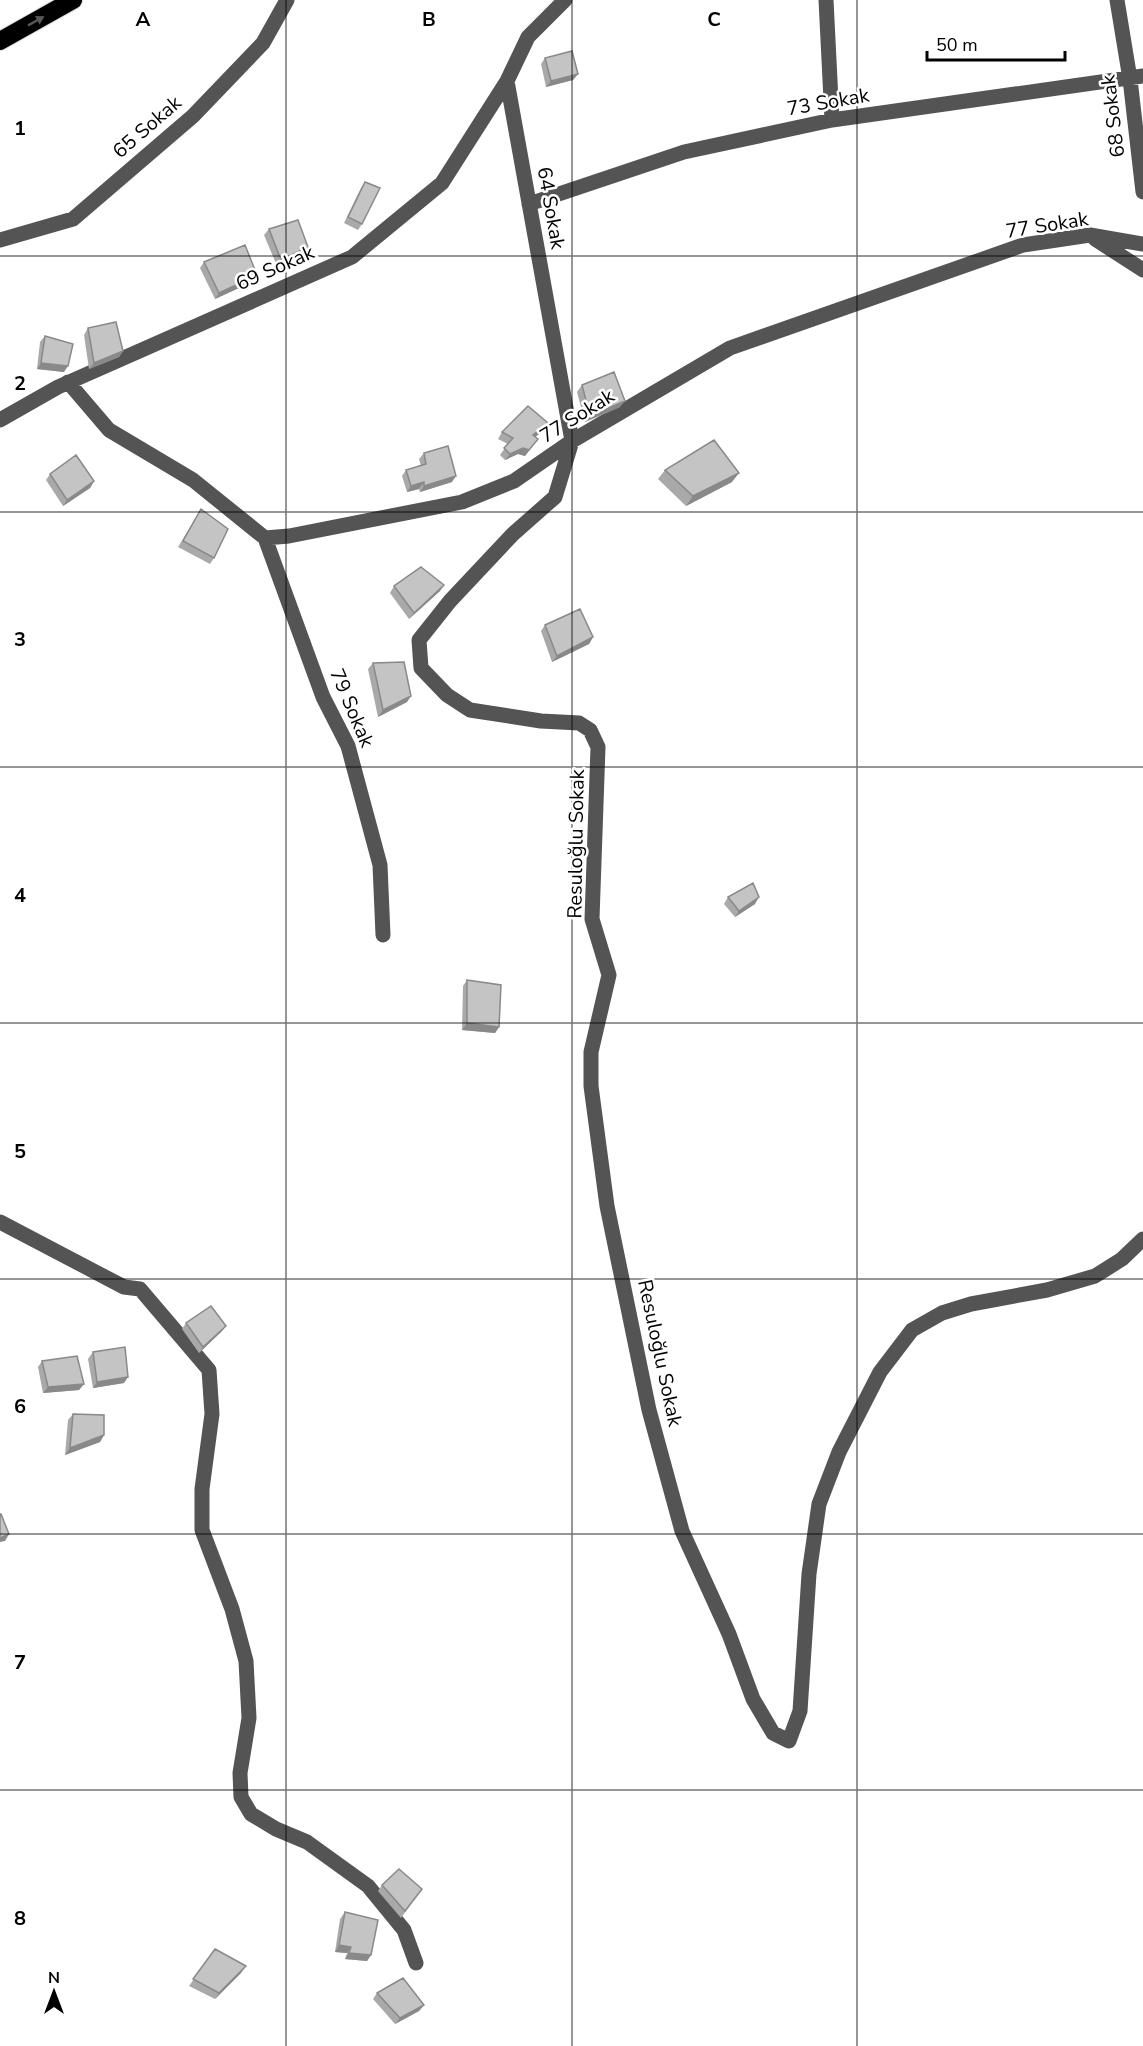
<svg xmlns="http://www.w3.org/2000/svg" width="1143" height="2046" font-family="'Nunito Sans',sans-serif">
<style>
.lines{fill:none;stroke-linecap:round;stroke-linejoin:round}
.highway-casing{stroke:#dbdbdb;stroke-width:20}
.minor{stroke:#545454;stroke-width:15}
.highway{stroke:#000;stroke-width:18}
.wall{fill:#a9a9a9}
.shaded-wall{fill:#898989}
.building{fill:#c4c4c4;stroke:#898989;stroke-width:1.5}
.oneway{fill:#595959}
.grid{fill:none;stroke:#000;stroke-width:1.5;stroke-opacity:0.55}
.labels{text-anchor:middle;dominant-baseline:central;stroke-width:5;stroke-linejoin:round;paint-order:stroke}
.street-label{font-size:20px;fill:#000;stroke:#fff}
.grid-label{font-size:20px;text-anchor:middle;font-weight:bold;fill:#000;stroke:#fff;stroke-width:5;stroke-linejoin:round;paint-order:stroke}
</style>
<rect width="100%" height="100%" fill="#fff"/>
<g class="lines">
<defs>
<path id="highway" d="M0 41 73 0"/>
</defs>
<use href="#highway" class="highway-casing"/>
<path class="minor" d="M826 0 832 120
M1117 0 1130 79 1143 192
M507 81 572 441 555 497 513 534 450 601 419 640 421 668 447 695 470 710 541 721 579 723 590 730 598 747 592 919 609 975 591 1052V1086L607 1206 649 1410 682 1531 729 1634 753 1699 773 1733 789 1741 800 1711 809 1574 819 1504 839 1452 880 1372 912 1330 942 1313 971 1304 1047 1290 1095 1276 1122 1259 1143 1239
M529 204 684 152 832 120 1143 76
M1095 239 1143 270
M0 240 73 219 193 116 263 43 287 0
M68 382 109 430 193 480 265 538 289 536 462 502 514 481 572 441 730 348 1023 245 1090 235 1143 244
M0 420 58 387 352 257 442 183 507 81 528 37 565 0
M265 538 323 697 348 746 380 865 383 935
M0 1222 124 1287 140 1289 209 1370 212 1414 202 1489V1530L232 1609 246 1661 249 1718 240 1773 241 1797 251 1814 276 1829 307 1842 368 1886 404 1930 416 1963"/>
<use href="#highway" class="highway"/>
</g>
<path class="wall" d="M545 58 578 74 573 80 546 87 541 64Z
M365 182 362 224 358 230 344 223 361 188Z
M269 229 308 247 304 253 277 266 264 235Z
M204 262 252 282 215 299 200 268Z
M88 328 123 351 119 357 89 369 84 335Z
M45 336 64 372 37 369 40 342Z
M582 385 620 407 585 422 577 392Z
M544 430 535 437 538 439 525 456 518 454 505 460 500 455 508 444 498 439 502 432Z
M424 453 452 482 420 492 419 489 407 492 402 476 406 470 421 466 419 459Z
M665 470 732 482 686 506 658 479Z
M50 474 94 481 90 488 63 506 46 480Z
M201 509 214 558 210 564 178 547Z
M394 586 440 591 409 619 390 593Z
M545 625 593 637 589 644 552 662 541 631Z
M373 663 407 702 378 717 368 669Z
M728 897 755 904 735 917 724 904Z
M467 980 499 1027 495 1033 462 1030 463 986Z
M186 1323 226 1326 221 1332 199 1353 182 1329Z
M93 1352 124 1383 93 1388 88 1359Z
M42 1361 84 1384 79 1390 43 1393 38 1367Z
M73 1414 104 1435 100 1442 65 1455 68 1420Z
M382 1885 422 1889 401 1918 378 1891Z
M345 1912 371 1955 367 1961 345 1959 347 1953 335 1952 340 1919Z
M215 1949 241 1973 215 1999 189 1986Z
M377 1993 424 2005 419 2011 395 2024 373 1999Z"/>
<path class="shaded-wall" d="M578 74 573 80 546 87 551 81Z
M308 247 304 253 277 266 281 260Z
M257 275 252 282 215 299 219 293Z
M123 351 119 357 89 369 94 363Z
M41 363 68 366 64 372 37 369Z
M625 401 620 407 585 422 590 416Z
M548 423 544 430 529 442 533 435Z
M538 439 525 456 518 454 505 460 510 454Z
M739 473 732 482 686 506 693 496Z
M456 476 452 482 420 492 424 486Z
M94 481 90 488 63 506 67 500Z
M424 482 419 489 407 492 411 486Z
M444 585 440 591 409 619 414 613Z
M593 637 589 644 552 662 557 656Z
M411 696 407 702 378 717 383 710Z
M759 897 755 904 735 917 739 911Z
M467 1023 499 1027 495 1033 462 1030Z
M226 1326 221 1332 199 1353 203 1347Z
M128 1377 124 1383 93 1388 97 1382Z
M84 1384 79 1390 43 1393 48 1387Z
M104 1435 100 1442 65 1455 70 1448Z
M9 1534 5 1541 0 1542V1538Z
M339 1945 351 1947 347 1953 335 1952Z
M349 1953 371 1955 367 1961 345 1959Z
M246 1966 241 1973 215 1999 219 1993Z
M424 2005 419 2011 395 2024 400 2018Z"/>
<path class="building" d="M572 51 578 74 551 81 545 58Z
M365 182 380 188 362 224 348 217Z
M298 220 308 247 281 260 269 229Z
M245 245 257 275 219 293 204 262Z
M116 322 123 351 94 363 88 328Z
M45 336 73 344 68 366 41 363Z
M614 372 625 401 590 416 582 385Z
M528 406 548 423 533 435 538 439 529 450 523 448 510 454 504 448 513 438 502 432Z
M714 440 739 473 693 496 665 470Z
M448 446 456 476 424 486V482L411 486 406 470 426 464 424 453Z
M76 455 94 481 67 500 50 474Z
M201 509 228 529 214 558 183 541Z
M421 567 444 585 414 613 394 586Z
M580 609 593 637 557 656 545 625Z
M404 662 411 696 383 710 373 663Z
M753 883 759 897 739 911 728 897Z
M467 980 501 985 499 1027 467 1023Z
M211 1306 226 1326 203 1347 186 1323Z
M125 1347 128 1377 97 1382 93 1352Z
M77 1356 84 1384 48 1387 42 1361Z
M73 1414 104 1415V1435L70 1448Z
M0 1514H1L9 1534 0 1538Z
M399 1869 422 1889 405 1911 382 1885Z
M345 1912 378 1920 371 1955 349 1953 351 1947 339 1945Z
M215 1949 246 1966 219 1993 193 1979Z
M403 1978 424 2005 400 2018 377 1993Z"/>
<defs><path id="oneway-solid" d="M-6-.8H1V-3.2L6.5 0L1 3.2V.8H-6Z" transform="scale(1.5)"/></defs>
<use class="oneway" href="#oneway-solid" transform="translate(36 21) rotate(-29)"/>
<path class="grid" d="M286 0V2046M572 0V2046M857 0V2046M0 256H1143M0 512H1143M0 767H1143M0 1023H1143M0 1279H1143M0 1534H1143M0 1790H1143"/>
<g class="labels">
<g class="street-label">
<text transform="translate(828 102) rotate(-10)">73 Sokak</text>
<text transform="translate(1113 116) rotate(-97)">68 Sokak</text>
<text transform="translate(147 127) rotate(-41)">65 Sokak</text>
<text transform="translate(551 208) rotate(80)">64 Sokak</text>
<text transform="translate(1047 225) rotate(-9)">77 Sokak</text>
<text transform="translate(275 268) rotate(-24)">69 Sokak</text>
<text transform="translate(577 416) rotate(-32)">77 Sokak</text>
<text transform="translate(352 708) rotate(67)">79 Sokak</text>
<text transform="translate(576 844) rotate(-89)">Resuloğlu Sokak</text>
<text transform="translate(660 1353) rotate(78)">Resuloğlu Sokak</text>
</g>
</g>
<g class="grid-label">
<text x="143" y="26">A</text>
<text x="429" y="26">B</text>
<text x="714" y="26">C</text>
<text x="20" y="135">1</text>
<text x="20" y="390">2</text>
<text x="20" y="646">3</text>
<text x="20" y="902">4</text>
<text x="20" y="1158">5</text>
<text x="20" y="1413">6</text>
<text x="20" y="1669">7</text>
<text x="20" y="1925">8</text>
</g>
<g transform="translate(54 1992)" stroke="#ffffff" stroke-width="4.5" paint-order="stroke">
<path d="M0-4.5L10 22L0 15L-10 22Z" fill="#000000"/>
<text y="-9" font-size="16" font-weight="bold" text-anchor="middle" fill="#000000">N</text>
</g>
<path d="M927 51v9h138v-9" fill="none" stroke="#000000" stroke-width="3"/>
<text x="936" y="51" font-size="18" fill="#000000" stroke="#ffffff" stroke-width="4.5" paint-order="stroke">50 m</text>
</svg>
